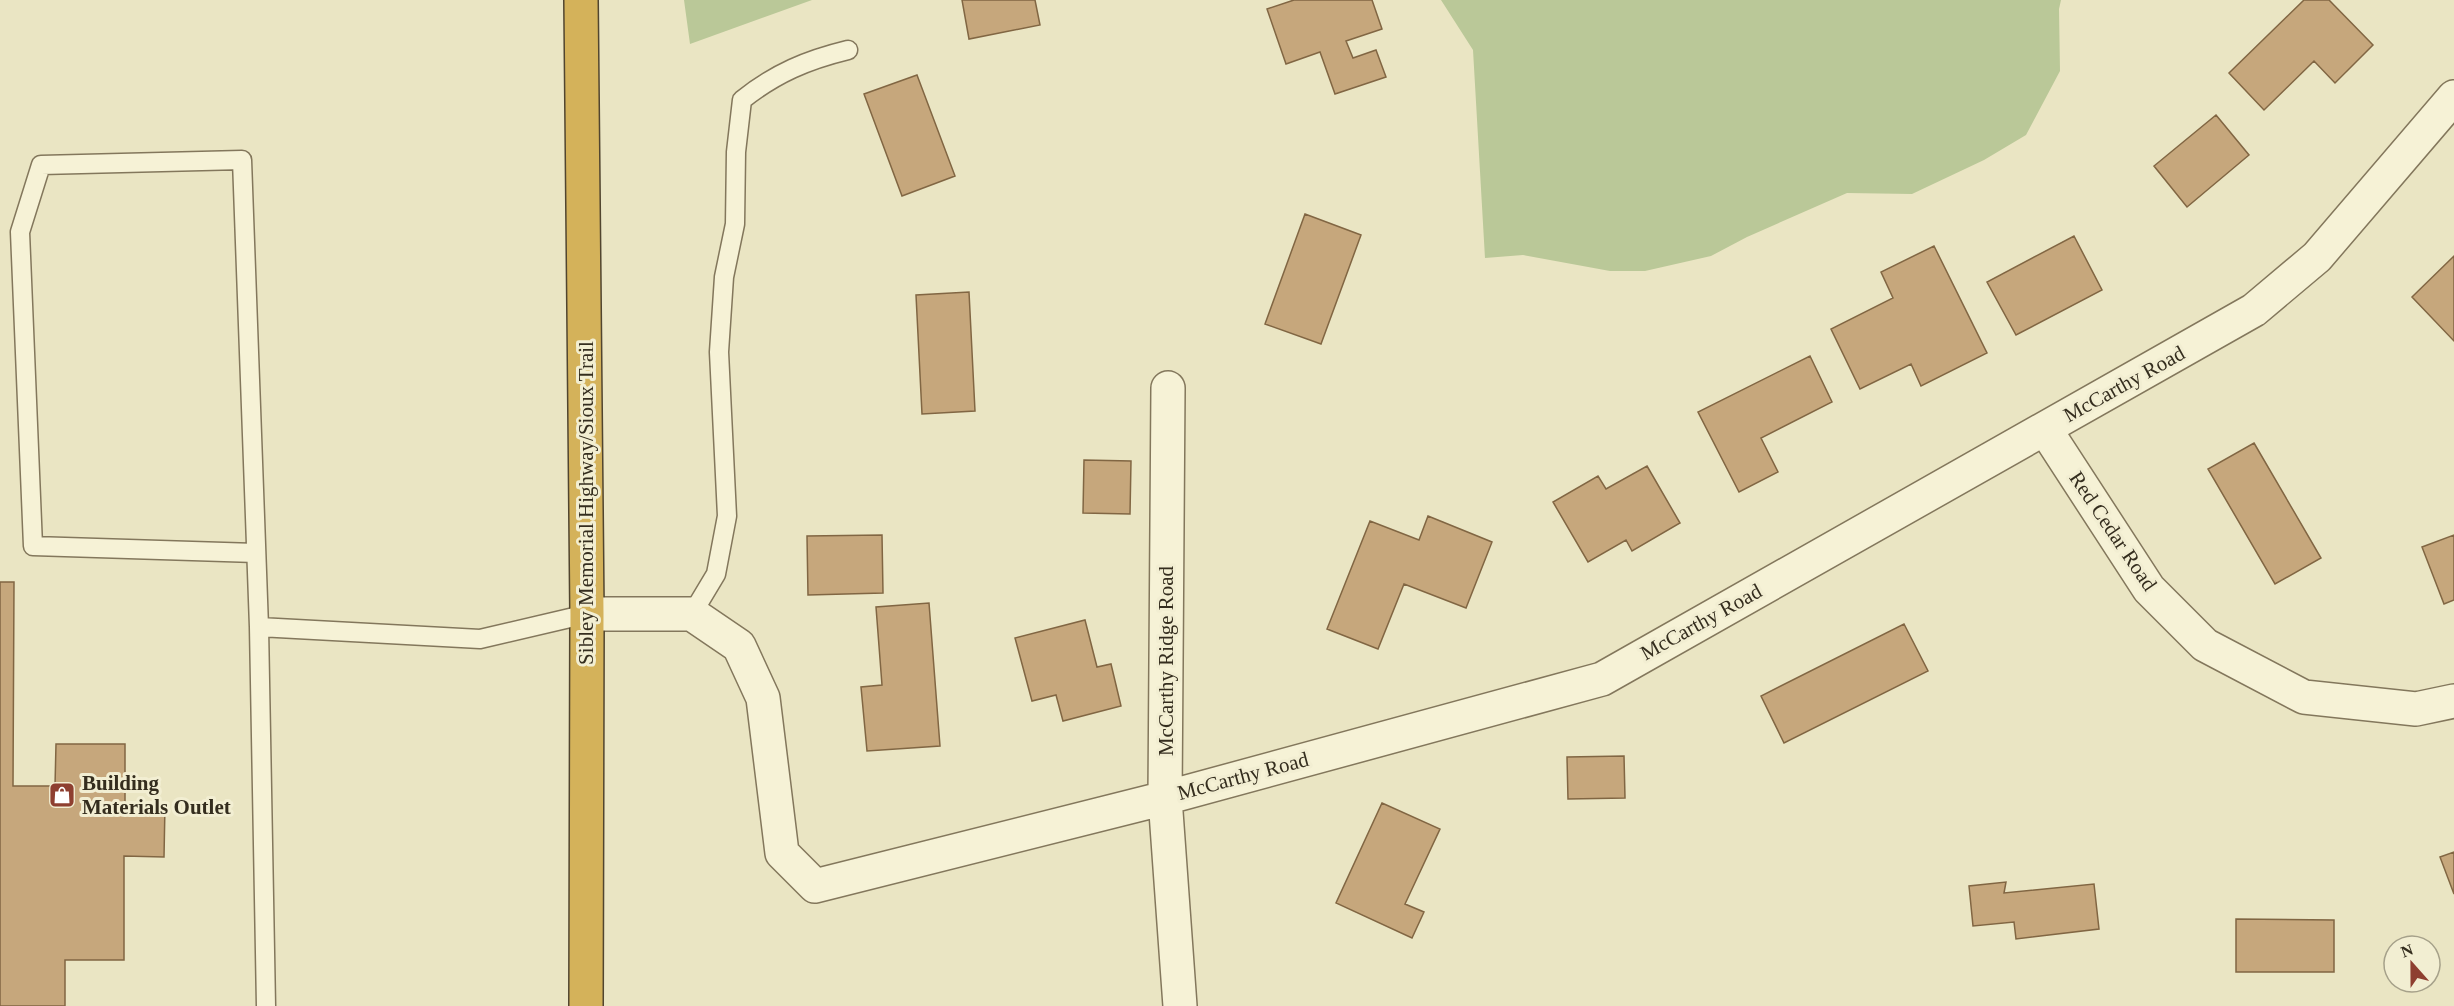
<svg xmlns="http://www.w3.org/2000/svg" width="2454" height="1006" font-family="Georgia,serif">
<style>
.green{fill:#bac898}
.building{fill:#c6a77c;stroke:#816643;stroke-width:1.5}
.lines{fill:none;stroke-linecap:round;stroke-linejoin:round}
.lane-casing{stroke:#83775c;stroke-width:21}
.street-casing{stroke:#83775c;stroke-width:36}
.highway-casing{stroke:#51452f;stroke-width:36}
.lane{stroke:#f6f2d6;stroke-width:18}
.street{stroke:#f6f2d6;stroke-width:33}
.highway{stroke:#d4b25a;stroke-width:33}
.labels{text-anchor:middle;dominant-baseline:central;stroke-width:6;stroke-linejoin:round;paint-order:stroke}
.street-label{font-size:21px;fill:#342d1e;stroke:#f2eed2}
.poi-label{font-size:21px;font-weight:bold;fill:#342d1e;stroke:#f2eed2;text-anchor:start}
</style>
<rect width="100%" height="100%" fill="#eae5c3"/>
<path class="green" d="M684 0H812L690 44Z
M1441 0H2061L2059 9 2060 71 2026 135 1984 160 1912 194 1847 193 1747 237 1711 256 1645 271H1610L1523 255 1485 258 1473 50Z"/>
<path class="building" d="M962 0H1035L1040 25 969 39Z
M1294 0H1372L1382 29 1346 41 1353 58 1376 50 1386 77 1335 94 1320 52 1286 64 1267 9Z
M2304 0H2329L2373 45 2335 83 2314 61 2264 110 2229 73Z
M917 75 955 176 902 196 864 94Z
M2216 115 2249 155 2187 207 2154 166Z
M1305 214 1361 235 1321 344 1265 324Z
M2074 236 2102 290 2016 335 1987 282Z
M1934 246 1987 353 1921 386 1911 364 1860 389 1831 329 1893 298 1881 272Z
M2454 256V341L2412 297Z
M969 292 975 411 922 414 916 295Z
M1810 356 1832 402 1761 438 1778 472 1739 492 1698 412Z
M2254 443 2321 558 2275 584 2208 469Z
M1084 460 1131 461 1130 514 1083 513Z
M1647 466 1680 523 1632 551 1626 540 1588 562 1553 502 1598 476 1606 489Z
M1428 516 1492 542 1466 608 1404 584 1378 649 1327 629 1370 521 1419 540Z
M882 535 883 593 808 595 807 536Z
M2454 535V600L2444 604 2422 547Z
M0 582H14L13 786H55L56 744H125V805H165L164 857 124 856V960H65V1006H0Z
M929 603 940 746 867 751 861 687 882 685 876 607Z
M1085 620 1097 667 1111 664 1121 706 1063 721 1056 695 1032 701 1015 638Z
M1904 624 1928 671 1784 743 1761 696Z
M1624 756 1625 798 1568 799 1567 757Z
M1382 803 1440 829 1405 904 1424 912 1412 938 1336 903Z
M2454 852V894L2440 857Z
M2006 882 2004 893 2094 884 2099 929 2016 939 2014 922 1973 926 1969 886Z
M2236 919 2334 920V972H2236Z"/>
<g class="lines">
<defs>
<path id="lane" d="M256 553 33 546 20 232 41 165 242 160 259 627
M692 614 716 574 727 516 719 352 724 277 735 224 736 152 742 100C776 73 807 60 848 50
M266 1006 259 627 480 639 587 614"/>
<path id="street" d="M1168 388 1165 798 1180 1006
M2045 429 2149 589 2205 645 2304 697 2416 709 2454 701
M587 614H692L739 646 763 698 782 853 815 886 1165 798 1602 679 2254 310 2317 257 2454 97"/>
<path id="highway" d="M581 0 587 614 586 1006"/>
</defs>
<use href="#lane" class="lane-casing"/>
<use href="#street" class="street-casing"/>
<use href="#highway" class="highway-casing"/>
<use href="#lane" class="lane"/>
<use href="#street" class="street"/>
<use href="#highway" class="highway"/>
</g>
<defs>
<symbol id="shop-square" viewBox="-11 -11 22 22"><rect x="-9" y="-9" width="18" height="18" rx="4" fill="#8e3f30" stroke="#f2eed2"/><path d="M-5-2.5h2.3a2.7 3.5 0 0 1 5.4 0H5L5.5 6h-11ZM-1.5-2.5h3a1.5 2.3 0 0 0-3 0Z" fill="#fff"/></symbol>
</defs>
<g fill-rule="evenodd">
<use href="#shop-square" x="47" y="780" width="30" height="30"/>
</g>
<g class="labels">
<g class="street-label">
<text transform="translate(2124 384) rotate(-29)">McCarthy Road</text>
<text transform="translate(586 503) rotate(-90)">Sibley Memorial Highway/Sioux Trail</text>
<text transform="translate(2113 531) rotate(56)">Red Cedar Road</text>
<text transform="translate(1701 622) rotate(-29)">McCarthy Road</text>
<text transform="translate(1166 661) rotate(-90)">McCarthy Ridge Road</text>
<text transform="translate(1243 776) rotate(-15)">McCarthy Road</text>
</g>
<g class="poi-label">
<text x="82" y="783">Building<tspan x="82" dy="24">Materials Outlet</tspan></text>
</g>
</g>
<g transform="translate(2412 964) rotate(339)"><circle r="28" fill="#f2eed2" stroke="#a6a18a" stroke-width="1.5"/>
<path d="M0-4.5L10 22L0 15L-10 22Z" fill="#8e3f30"/>
<text y="-9" font-size="16" font-weight="bold" text-anchor="middle" fill="#342d1e">N</text>
</g>
</svg>
